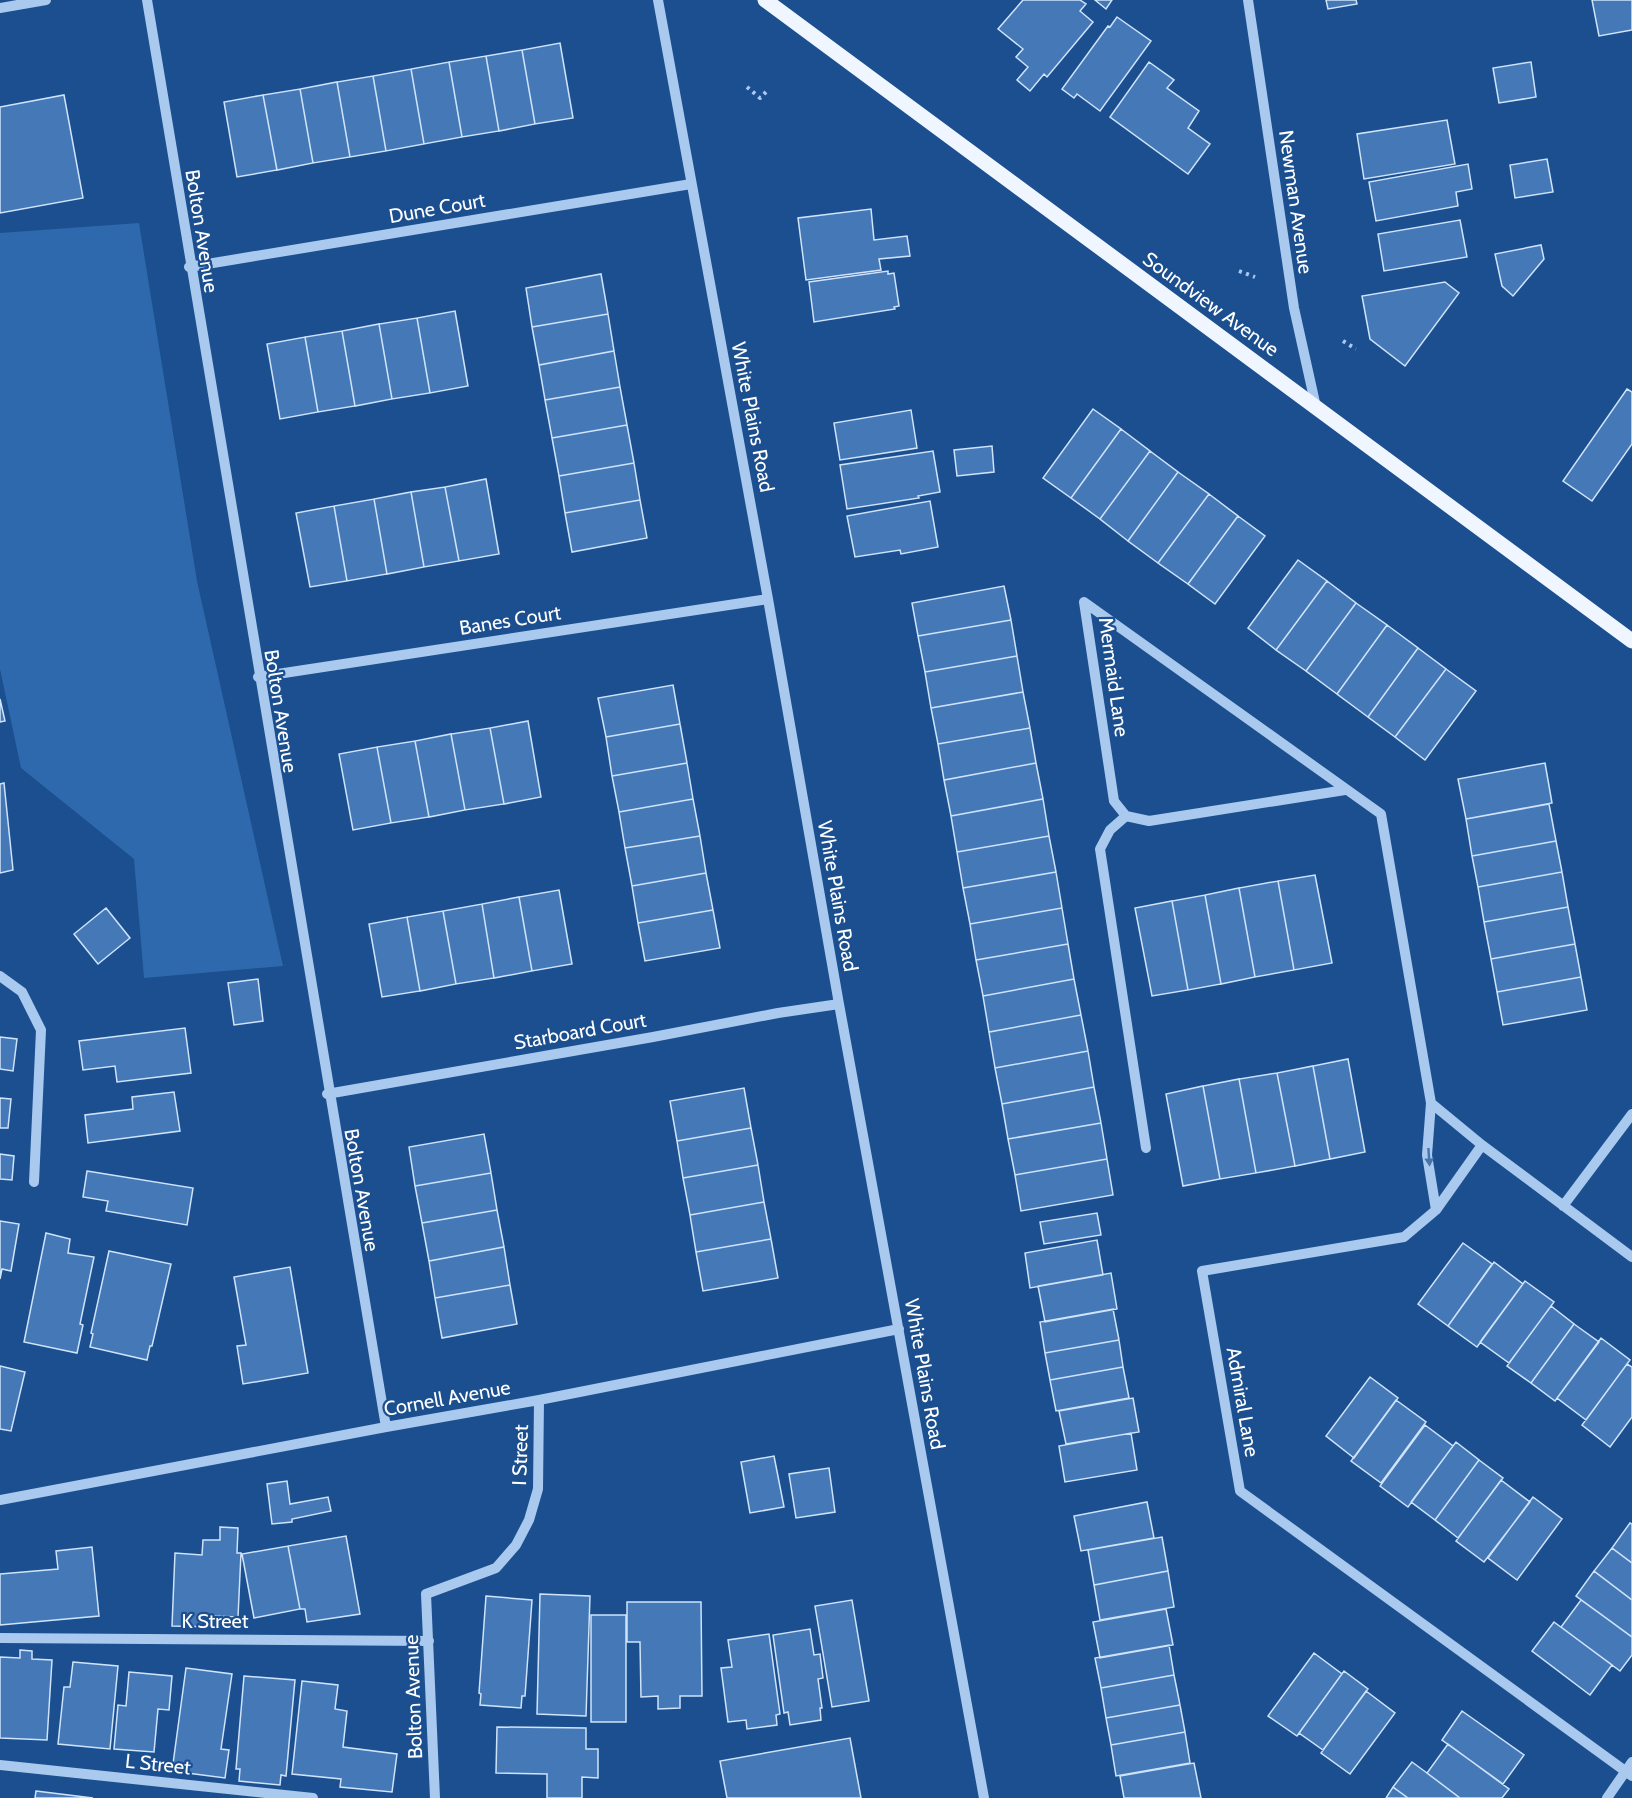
<svg xmlns="http://www.w3.org/2000/svg" width="1632" height="1798" font-family="Cabin,sans-serif">
<style>
.green{fill:#2e69ad}
.building{fill:#4478b7;stroke:#cfe3fa;stroke-width:1.5}
.lines{fill:none;stroke-linecap:round;stroke-linejoin:round}
.path{stroke:#a9c9ee;stroke-width:4;stroke-dasharray:3 4.5;stroke-linecap:butt}
.minor{stroke:#a9c9ee;stroke-width:10}
.major{stroke:#f0f6ff;stroke-width:15}
.oneway{fill:#4674ac}
.labels{text-anchor:middle;dominant-baseline:central;stroke-width:4.5;stroke-linejoin:round;paint-order:stroke}
.street-label{font-size:20px;fill:#fff;stroke:#1b4f8f}
</style>
<rect width="100%" height="100%" fill="#1b4f8f"/>
<path class="green" d="M139 223 197 581 283 966 144 978 134 859 21 768 0 669V233Z"/>
<path class="building" d="M1023 0H1080L1086 4 1080 11 1093 22 1047 77 1044 74 1030 91 1017 80 1028 67 1016 57 1023 49 998 29Z
M1095 0H1112L1106 9Z
M1326 0H1356L1357 4 1328 9Z
M1592 0H1632V30L1599 36Z
M1117 17 1151 41 1100 111 1077 94 1074 98 1062 89 1108 26 1110 27Z
M560 43 573 118 535 124 522 50Z
M522 50 535 124 499 131 486 56Z
M486 56 499 131 462 137 449 62Z
M449 62 462 137 424 144 411 69Z
M1149 62 1174 80 1167 88 1199 111 1188 128 1210 144 1188 174 1110 117Z
M1531 62 1536 97 1499 103 1493 68Z
M411 69 424 144 386 151 373 76Z
M373 76 386 151 350 157 337 82Z
M337 82 350 157 313 163 300 89Z
M300 89 313 163 277 170 263 95Z
M64 95 83 198 0 213V107Z
M263 95 277 170 237 177 224 102Z
M1447 120 1455 164 1364 179 1357 134Z
M1547 159 1553 192 1515 198 1510 165Z
M1468 164 1472 189 1456 192 1458 206 1376 221 1369 182Z
M871 209 874 240 907 236 910 256 879 259 881 270 806 280 798 218Z
M1460 220 1467 257 1384 271 1378 234Z
M1541 245 1544 259 1513 296 1502 286 1495 254Z
M888 271V274L894 273 899 306 894 307 895 309 814 322 809 282Z
M601 274 608 314 532 327 526 288Z
M1445 282 1459 293 1405 366 1370 339 1362 296Z
M455 311 468 386 430 393 417 318Z
M608 314 614 351 539 365 532 327Z
M417 318 430 393 392 399 379 324Z
M379 324 392 399 355 406 342 331Z
M342 331 355 406 318 412 305 337Z
M305 337 318 412 280 419 267 344Z
M614 351 620 387 545 400 539 365Z
M620 387 627 425 552 438 545 400Z
M1627 389 1632 392V444L1592 501 1563 481Z
M1093 409 1121 429 1071 498 1043 478Z
M911 410 917 448 840 460 834 423Z
M627 425 634 463 559 476 552 438Z
M1121 429 1150 451 1100 519 1071 498Z
M992 446 994 472 957 476 954 450Z
M933 451 940 492 918 496 919 498 847 509 840 465Z
M1150 451 1178 472 1128 541 1100 519Z
M634 463 640 500 565 513 559 476Z
M1178 472 1209 494 1158 563 1128 541Z
M486 479 499 554 459 561 445 487Z
M445 487 459 561 424 567 411 492Z
M411 492 424 567 387 574 374 499Z
M1209 494 1238 516 1188 584 1158 563Z
M374 499 387 574 347 581 334 506Z
M640 500 647 538 572 552 565 513Z
M930 501 938 547 901 554 900 550 855 557 847 516Z
M334 506 347 581 310 587 296 513Z
M1238 516 1265 536 1215 604 1188 584Z
M1298 560 1327 581 1276 650 1248 628Z
M1327 581 1356 603 1306 671 1276 650Z
M1004 586 1011 620 918 636 912 603Z
M1356 603 1387 625 1337 694 1306 671Z
M1011 620 1017 656 925 672 918 636Z
M1387 625 1418 648 1368 717 1337 694Z
M1418 648 1446 669 1395 737 1368 717Z
M1017 656 1023 692 931 708 925 672Z
M1446 669 1476 691 1425 760 1395 737Z
M673 685 680 724 606 737 598 698Z
M1023 692 1030 728 938 744 931 708Z
M0 699 5 721 0 722Z
M528 721 541 797 504 804 490 728Z
M680 724 687 763 612 776 606 737Z
M490 728 504 804 465 810 451 734Z
M1030 728 1036 763 944 780 938 744Z
M451 734 465 810 429 817 415 741Z
M415 741 429 817 391 823 377 747Z
M377 747 391 823 353 830 339 754Z
M687 763 693 799 619 812 612 776Z
M1036 763 1043 799 951 816 944 780Z
M1545 763 1552 803 1466 819 1458 779Z
M4 783 13 870 0 873V784Z
M693 799 700 836 625 848 619 812Z
M1043 799 1049 836 957 852 951 816Z
M1549 804 1556 841 1472 856 1466 819Z
M700 836 706 873 632 886 625 848Z
M1049 836 1056 872 963 888 957 852Z
M1556 841 1562 872 1478 887 1472 856Z
M1056 872 1062 908 970 924 963 888Z
M1562 872 1568 907 1484 922 1478 887Z
M706 873 713 910 638 923 632 886Z
M1315 875 1332 963 1294 970 1278 881Z
M1278 881 1294 970 1255 977 1239 888Z
M1239 888 1255 977 1221 984 1205 895Z
M559 890 572 964 532 971 519 897Z
M1205 895 1221 984 1188 990 1172 901Z
M519 897 532 971 494 978 482 904Z
M1172 901 1188 990 1152 996 1135 908Z
M482 904 494 978 456 984 443 911Z
M1568 907 1575 944 1491 959 1484 922Z
M106 908 130 938 98 964 74 934Z
M1062 908 1068 944 976 960 970 924Z
M713 910 720 948 645 961 638 923Z
M443 911 456 984 420 991 407 917Z
M407 917 420 991 382 997 369 924Z
M1068 944 1074 979 983 996 976 960Z
M1575 944 1581 977 1497 992 1491 959Z
M1581 977 1587 1010 1503 1025 1497 992Z
M258 979 263 1021 234 1025 228 983Z
M1074 979 1081 1015 989 1032 983 996Z
M1081 1015 1088 1051 995 1068 989 1032Z
M185 1028 191 1073 117 1082 115 1066 83 1070 79 1041Z
M0 1037 17 1039 13 1071 0 1069Z
M1088 1051 1094 1087 1002 1104 995 1068Z
M1348 1059 1365 1152 1330 1159 1313 1066Z
M1313 1066 1330 1159 1295 1166 1277 1073Z
M1277 1073 1295 1166 1256 1173 1239 1079Z
M1239 1079 1256 1173 1220 1179 1203 1086Z
M1203 1086 1220 1179 1183 1186 1166 1094Z
M1094 1087 1101 1123 1008 1139 1002 1104Z
M744 1088 751 1128 677 1141 670 1101Z
M174 1092 180 1131 88 1143 85 1115 133 1109 132 1097Z
M0 1098 11 1099 8 1128H0Z
M1101 1123 1107 1159 1015 1175 1008 1139Z
M751 1128 758 1165 683 1178 677 1141Z
M484 1134 491 1173 415 1186 409 1147Z
M0 1154 14 1156 12 1180 0 1179Z
M1107 1159 1113 1195 1021 1211 1015 1175Z
M758 1165 764 1202 690 1215 683 1178Z
M87 1171 193 1188 187 1225 106 1211 108 1201 83 1197Z
M491 1173 497 1210 422 1223 415 1186Z
M764 1202 771 1239 696 1252 690 1215Z
M497 1210 504 1247 429 1261 422 1223Z
M1097 1213 1101 1235 1044 1244 1040 1222Z
M0 1221 19 1224 11 1271 2 1269 0 1279Z
M46 1233 70 1239 68 1253 94 1257 80 1324 83 1325 77 1353 24 1342Z
M771 1239 778 1278 703 1291 696 1252Z
M1097 1240 1103 1275 1030 1288 1025 1253Z
M1463 1243 1492 1264 1448 1326 1418 1304Z
M504 1247 510 1285 435 1298 429 1261Z
M109 1251 171 1264 152 1346H150L147 1360 90 1347 93 1334 91 1333Z
M1494 1262 1523 1284 1477 1347 1448 1326Z
M290 1267 308 1373 243 1384 237 1346 246 1345 234 1277Z
M1111 1273 1117 1309 1045 1322 1038 1286Z
M1525 1281 1554 1302 1509 1363 1480 1342Z
M510 1285 517 1324 442 1338 435 1298Z
M1551 1306 1574 1324 1531 1383 1507 1366Z
M1113 1309 1119 1340 1045 1353 1040 1322Z
M1574 1324 1599 1342 1555 1401 1531 1383Z
M1601 1338 1630 1360 1586 1420 1557 1398Z
M1119 1340 1123 1367 1050 1380 1045 1353Z
M1627 1364 1632 1367V1417L1610 1447 1582 1425Z
M0 1366 25 1372 11 1431 0 1429Z
M1123 1367 1129 1398 1056 1411 1050 1380Z
M1370 1377 1398 1398 1354 1458 1326 1436Z
M1133 1398 1139 1432 1066 1444 1059 1411Z
M1396 1400 1426 1422 1381 1483 1351 1461Z
M1425 1425 1453 1446 1408 1507 1380 1486Z
M1131 1433 1137 1470 1065 1482 1059 1446Z
M1456 1442 1479 1460 1435 1520 1411 1502Z
M774 1456 784 1507 750 1513 741 1462Z
M1479 1460 1503 1478 1458 1538 1435 1520Z
M829 1468 835 1512 796 1518 789 1474Z
M1501 1480 1530 1502 1484 1562 1456 1541Z
M287 1481 290 1504 328 1497 331 1511 292 1519V1522L272 1524 267 1484Z
M1533 1497 1562 1519 1517 1580 1488 1558Z
M1147 1502 1154 1538 1081 1551 1074 1516Z
M1630 1523 1632 1524V1563L1612 1548Z
M220 1527 238 1528 237 1553H241L238 1617 213 1616V1627L172 1626 175 1553 202 1555 203 1540H220Z
M346 1536 360 1614 307 1622 305 1609H300L288 1546Z
M1162 1537 1168 1571 1094 1585 1088 1550Z
M288 1546 300 1609 254 1618 242 1554Z
M92 1547 99 1616 0 1625V1574L58 1569 56 1551Z
M1612 1548 1632 1563V1600L1594 1571Z
M1168 1571 1174 1607 1100 1620 1094 1585Z
M1594 1571 1632 1600V1637L1576 1596Z
M540 1594 590 1596 586 1716 537 1714Z
M486 1596 532 1600 525 1696H522L521 1708 480 1705 481 1694 479 1693Z
M852 1600 869 1701 832 1707 815 1606Z
M1581 1600 1632 1637V1655L1620 1671 1561 1627Z
M627 1602H701L702 1696H680V1708L658 1709V1696L641 1697 640 1642H627Z
M1166 1609 1173 1645 1100 1658 1093 1622Z
M591 1615H626V1722H591Z
M1554 1622 1612 1665 1590 1695 1532 1651Z
M810 1629 814 1655 820 1654 823 1678 818 1679 822 1708H820L821 1720 790 1725 788 1712 784 1713 773 1635Z
M769 1634 780 1714 776 1715 777 1725 747 1729 746 1720 728 1722 721 1668 732 1667 728 1640Z
M1169 1645 1174 1675 1101 1688 1095 1658Z
M20 1650 32 1651V1659L52 1660 47 1740 0 1738V1657L20 1658Z
M1314 1653 1342 1674 1297 1736 1268 1716Z
M73 1662 118 1666 110 1749 58 1744 64 1687H70Z
M186 1668 232 1674 221 1749 229 1750 225 1778 172 1771Z
M1344 1671 1368 1689 1323 1750 1299 1733Z
M129 1672 172 1676 169 1710 158 1709 154 1752 114 1749 118 1705 126 1706Z
M1174 1675 1180 1705 1106 1718 1101 1688Z
M244 1676 295 1680 286 1776 281 1775 280 1785 239 1781 240 1769H236Z
M302 1681 338 1685 335 1709 347 1711 343 1747 397 1754 392 1792 340 1787 341 1779 292 1774Z
M1366 1691 1395 1713 1350 1774 1321 1753Z
M1180 1705 1185 1732 1111 1745 1106 1718Z
M1462 1711 1524 1755 1503 1784 1442 1740Z
M497 1727 586 1728V1749H598V1778L582 1777V1798H547V1774L496 1773Z
M1185 1732 1190 1763 1116 1776 1111 1745Z
M850 1738 861 1798H727L720 1761Z
M1448 1744 1509 1789 1502 1798H1460L1427 1773Z
M1412 1762 1427 1773 1460 1798H1408L1393 1787Z
M1194 1763 1201 1798H1124L1120 1776Z
M1393 1787 1408 1798H1386Z
M36 1791 93 1798H35Z"/>
<g class="lines">
<path class="path" d="M747 87 760 98 769 89
M1239 271 1255 277
M1343 341 1356 349"/>
<path class="minor" d="M147 0C224 476 302 952 386 1427
M658 0 768 599 839 1004 984 1798
M1248 0 1294 308 1316 407
M0 8 46 0
M189 267 691 184
M258 677 768 599
M1345 790 1149 821 1126 816 1114 801 1084 602 1381 814 1431 1103 1482 1145
M1126 816 1110 830 1100 849 1146 1148
M0 976 22 992 41 1030 34 1182
M327 1094 653 1037 778 1013 839 1004
M1431 1103 1427 1155 1436 1210
M1563 1206 1632 1114
M1632 1257 1482 1145 1436 1210 1404 1237 1202 1271 1240 1491 1632 1776
M0 1500 386 1427 539 1400 899 1329
M0 1638 429 1641
M0 1765 313 1798
M435 1798 426 1594 496 1568 516 1545 529 1520 538 1489 539 1400
M1607 1798 1632 1762"/>
<path class="major" d="M765 0 1632 641"/>
</g>
<defs><path id="oneway-solid" d="M-6-.8H1V-3.2L6.5 0L1 3.2V.8H-6Z" transform="scale(1.5)"/></defs>
<use class="oneway" href="#oneway-solid" transform="translate(1429 1157) rotate(86)"/>
<g class="labels">
<g class="street-label">
<text transform="translate(1296 202) rotate(82)">Newman Avenue</text>
<text transform="translate(437 208) rotate(-10)">Dune Court</text>
<text transform="translate(202 231) rotate(81)">Bolton Avenue</text>
<text transform="translate(1211 304) rotate(36)">Soundview Avenue</text>
<text transform="translate(753 417) rotate(79)">White Plains Road</text>
<text transform="translate(510 620) rotate(-9)">Banes Court</text>
<text transform="translate(1114 677) rotate(82)">Mermaid Lane</text>
<text transform="translate(281 711) rotate(81)">Bolton Avenue</text>
<text transform="translate(838 896) rotate(80)">White Plains Road</text>
<text transform="translate(580 1031) rotate(-10)">Starboard Court</text>
<text transform="translate(362 1190) rotate(80)">Bolton Avenue</text>
<text transform="translate(925 1374) rotate(80)">White Plains Road</text>
<text transform="translate(447 1398) rotate(-10)">Cornell Avenue</text>
<text transform="translate(1243 1402) rotate(80)">Admiral Lane</text>
<text transform="translate(520 1455) rotate(-88)">I Street</text>
<text x="215" y="1621">K Street</text>
<text transform="translate(413 1697) rotate(-92)">Bolton Avenue</text>
<text transform="translate(158 1764) rotate(6)">L Street</text>
</g>
</g>
</svg>
